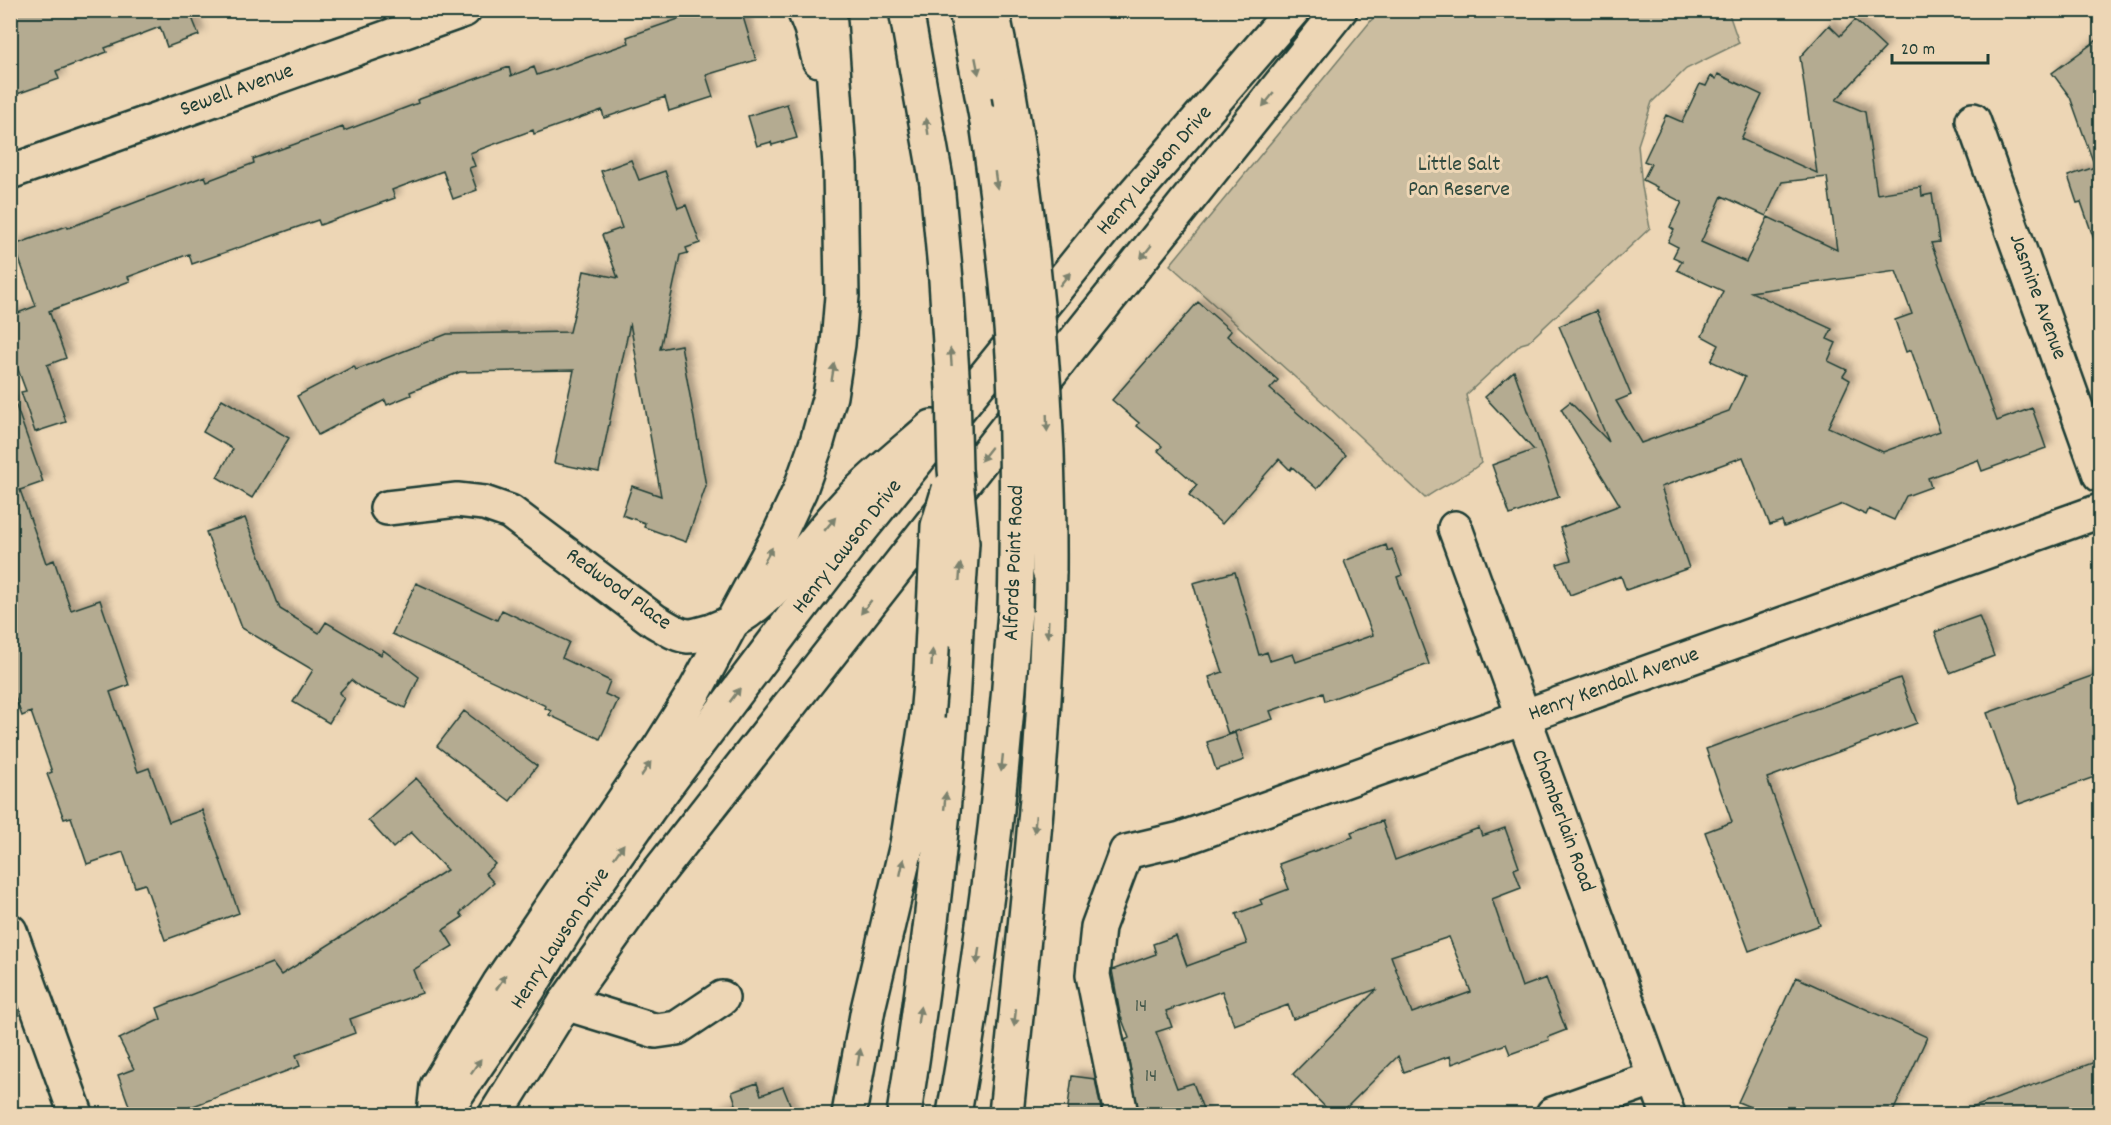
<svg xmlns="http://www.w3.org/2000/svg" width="2111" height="1125" font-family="Dekko,sans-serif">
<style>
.green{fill:#cbbda0;stroke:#757d6a;stroke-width:1.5}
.building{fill:#b4ab91;stroke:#1f3d34;stroke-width:1.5;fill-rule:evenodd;filter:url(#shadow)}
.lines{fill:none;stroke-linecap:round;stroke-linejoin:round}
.minor-casing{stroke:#1f3d34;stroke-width:38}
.major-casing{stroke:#1f3d34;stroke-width:38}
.highway-casing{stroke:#1f3d34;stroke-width:38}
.minor{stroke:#edd6b5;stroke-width:33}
.major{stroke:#edd6b5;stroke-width:33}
.highway{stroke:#edd6b5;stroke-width:33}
.highway-bridge-casing{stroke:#1f3d34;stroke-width:38;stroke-linecap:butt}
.highway-bridge{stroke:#edd6b5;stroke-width:33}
.oneway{fill:#7c826e}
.labels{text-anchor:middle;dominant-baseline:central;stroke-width:6;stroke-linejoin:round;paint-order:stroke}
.number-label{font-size:20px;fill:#44584b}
.street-label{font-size:22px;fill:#1f3d34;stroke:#edd6b5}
.park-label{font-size:22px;fill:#304a3f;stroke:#edd6b5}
</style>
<defs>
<filter id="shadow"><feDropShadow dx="5.5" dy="-5.5" stdDeviation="3" flood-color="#0004"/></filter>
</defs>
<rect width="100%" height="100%" fill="#edd6b5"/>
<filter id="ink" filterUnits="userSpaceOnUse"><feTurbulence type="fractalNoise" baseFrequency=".0167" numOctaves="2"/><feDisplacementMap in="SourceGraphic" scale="12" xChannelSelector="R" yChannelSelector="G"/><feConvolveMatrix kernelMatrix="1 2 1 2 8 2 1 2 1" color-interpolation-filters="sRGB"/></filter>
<g filter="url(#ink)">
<path class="green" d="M1379 11H1728L1739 43 1686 69 1652 102 1638 145 1642 187 1650 228 1528 342 1521 344 1466 395 1481 463C1465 477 1443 485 1425 498L1326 405 1170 265Z"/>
<path class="building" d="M10 10H197L198 13 191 15 199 35 167 47 160 27 105 48 107 52 56 71 59 79 17 94 10 75Z
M704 10H741L756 60 706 75 713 97 669 111 665 97 604 118 602 110 534 134 533 130 470 153 475 166 469 168 477 190 453 199 443 171 392 190 395 198 320 225 318 220 192 264 189 254 128 277 130 281 49 311 66 358 47 365 66 422 35 432 21 392 26 391 10 348V316L36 306 14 245 67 226 68 228 205 176 207 181 254 163 253 159 343 127 344 131 418 103 417 100 509 67 511 76 534 67 537 75 629 43 627 37Z
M1855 20 1885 48 1836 100 1865 112 1877 194 1921 187 1922 196 1932 194 1939 242 1931 243 1997 421 2032 408 2046 448 1982 471 1978 460 1928 478 1931 487 1906 496 1894 520 1869 509 1866 515 1843 504 1784 527 1782 521 1770 525 1743 457 1661 487 1689 568 1626 590 1621 576 1570 595 1557 564 1571 560 1560 528 1620 505 1561 409 1570 402 1609 442 1559 326 1596 311 1631 395 1616 401 1641 443 1729 411 1745 377 1711 361 1719 345 1702 336 1723 291 1677 270 1682 261 1673 257 1678 247 1668 242 1674 230 1670 227 1682 202 1656 189 1657 187 1643 180 1651 164 1644 161 1666 115 1682 122 1700 84 1706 86 1711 76 1716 79 1718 74 1762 95 1741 139 1817 173 1800 57 1829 25 1840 36ZM1827 177 1837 250 1768 217 1746 262 1701 242 1722 196 1766 216 1782 182ZM1896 271 1912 314 1895 320 1906 352 1911 350 1940 431 1883 452 1828 427 1850 380 1843 376 1847 370 1828 361 1836 343 1827 339 1832 329 1751 292Z
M2100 38V247L2097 248 2081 202 2077 203 2068 176 2095 167 2070 97 2052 73Z
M787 104 797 138 772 145 771 142 757 146 748 116Z
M631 160 639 180 665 171 678 208 686 205 700 243 686 248 688 253 680 255 660 349 681 345 706 486 686 542 644 527 645 523 622 515 632 486 661 496 630 323 599 472 554 463 574 370 460 372 410 392 411 395 387 405 385 400 318 435 297 396 354 366 356 370 447 334 570 332 584 271 618 278 602 235 622 228 601 171Z
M1198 302 1231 331 1227 336 1278 380 1270 389 1346 455 1317 489 1292 467 1290 470 1279 459 1222 524 1189 495 1197 485 1158 451 1162 446 1137 426 1139 423 1112 400Z
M1514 371 1559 497 1510 515 1492 465 1534 450 1485 397Z
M222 399 289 438 252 498 217 477 233 449 203 432Z
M14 400 43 482 20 490 46 563 54 560 71 610 100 600 129 685 110 692 138 772 149 768 169 822 202 810 239 913 165 940 145 884 135 887 123 852 87 864 71 817 64 819 47 774 52 772 31 712 22 716 10 684V401Z
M245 518 280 609 319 633 326 622 381 655 383 650 419 677 405 708 360 687 351 680 339 693 344 698 329 723 293 702 313 670 242 628 206 532Z
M1386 545 1388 551 1392 549 1402 575 1397 577 1429 664 1325 701 1323 693 1270 711 1273 719 1228 734 1209 677 1223 672 1207 627H1206L1193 583 1235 572 1259 655 1267 652 1270 661 1293 654 1296 662 1373 635 1344 561Z
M416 583 497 620 502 610 569 642 562 658 610 681 605 694 618 700 600 739 549 715 551 711 545 708 546 706 392 634Z
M1979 616 1994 656 1950 673 1935 632Z
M2100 673V775L2019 804 1987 713Z
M1900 678 1917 723 1767 778 1820 925 1749 951 1705 832 1732 822 1706 749Z
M464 711 537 766 510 801 437 746Z
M1235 733 1244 760 1216 770 1207 742Z
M416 778 495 864 485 873 494 883 460 913 463 917 443 930 453 946 413 970 422 993 350 1019 355 1033 296 1055 300 1066 172 1114H132L118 1075 134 1069 119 1039 161 1019 157 1008 272 963 281 975 447 870 411 832 393 848 368 820Z
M1382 821 1395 860 1479 828 1482 836 1505 828 1519 867 1514 869 1521 888 1492 899 1522 987 1546 978 1566 1030 1548 1037 1549 1040 1510 1054 1506 1044 1452 1064 1450 1056 1404 1072 1398 1056 1340 1114H1332L1293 1074 1377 989 1293 1019 1288 1005 1234 1025 1222 991 1166 1011 1172 1027 1156 1032 1177 1088 1193 1083 1205 1114H1139L1125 1040 1129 1038 1120 1014 1112 970 1156 954 1153 944 1176 936 1187 966 1247 944 1236 914 1262 904 1260 900 1289 889 1279 864 1353 837 1351 832ZM1449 937 1471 992 1412 1013 1391 956Z
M1796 977 1927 1037 1892 1114H1767L1738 1102Z
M2100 1060V1114H1962L1961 1112Z
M1072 1076 1095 1079 1102 1114H1067Z
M757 1083 761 1095 783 1087 794 1114H716V1112L736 1104 732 1092Z"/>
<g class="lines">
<defs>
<path id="minor" d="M1973 120 2100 475
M10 172 464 10
M387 508 457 500 484 503 510 512 655 621C666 627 676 635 688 636 696 636 704 633 711 631 775 609 807 542 853 497 878 472 906 450 932 427
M1455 528 1668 1114
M10 931 76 1114
M565 1003 656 1031 677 1028 722 998
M1121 1114 1093 975 1098 927 1126 852 1181 839 2100 511
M1553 1114 1655 1078"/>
<path id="major" d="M443 1114 528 990 575 914 650 807 788 624 859 532 1110 222 1293 10
M496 1114 565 1003 657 874 1075 341 1340 10"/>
<path id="highway" d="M804 10 811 28 819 60
M906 10 937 184
M966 10 987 122
M992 10 1009 94
M434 1114 437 1086 499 984 660 747 695 691 779 535 800 490 817 442 830 396 838 344 842 296 840 165 829 10
M849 1114 868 1009 907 844 927 717
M904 1114C929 954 949 793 956 630
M954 1114C983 948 1003 780 1015 611
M1006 1114C1024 933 1046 753 1049 571"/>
</defs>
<use href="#minor" class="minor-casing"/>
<use href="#major" class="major-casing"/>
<use href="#highway" class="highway-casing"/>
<use href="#minor" class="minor"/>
<use href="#major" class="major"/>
<use href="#highway" class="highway"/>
<defs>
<path id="highway-bridge" d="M1009 94C1036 252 1050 411 1049 571
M987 122C998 200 1008 277 1013 355 1018 440 1017 526 1015 611
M937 184 946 280 953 390 955 469 962 543 956 630
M927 717 931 671 938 526 949 489"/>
</defs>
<use href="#highway-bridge" class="highway-bridge-casing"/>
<use href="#highway-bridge" class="highway-bridge"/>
</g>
<defs><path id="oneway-solid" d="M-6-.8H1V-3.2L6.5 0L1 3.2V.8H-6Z" transform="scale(1.5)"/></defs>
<g class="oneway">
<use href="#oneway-solid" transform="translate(977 66) rotate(79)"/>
<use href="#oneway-solid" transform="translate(1268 100) rotate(129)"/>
<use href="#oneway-solid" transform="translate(927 126) rotate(-99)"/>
<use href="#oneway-solid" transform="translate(996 180) rotate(82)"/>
<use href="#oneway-solid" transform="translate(1146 252) rotate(129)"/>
<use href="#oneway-solid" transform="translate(1065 279) rotate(-51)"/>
<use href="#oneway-solid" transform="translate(951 357) rotate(-94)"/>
<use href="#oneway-solid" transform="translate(833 372) rotate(-81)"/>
<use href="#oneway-solid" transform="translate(1047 423) rotate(88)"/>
<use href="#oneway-solid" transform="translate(986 454) rotate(128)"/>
<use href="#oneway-solid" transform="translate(830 524) rotate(-50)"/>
<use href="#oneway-solid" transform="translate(768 555) rotate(-61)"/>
<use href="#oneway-solid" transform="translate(960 572) rotate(-86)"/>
<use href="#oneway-solid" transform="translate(866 607) rotate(128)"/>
<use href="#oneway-solid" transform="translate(1048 629) rotate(92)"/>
<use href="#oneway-solid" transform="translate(932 658) rotate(-87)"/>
<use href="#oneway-solid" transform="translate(735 695) rotate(-53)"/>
<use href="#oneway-solid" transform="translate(1002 763) rotate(96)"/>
<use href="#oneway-solid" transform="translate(646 769) rotate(-56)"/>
<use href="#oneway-solid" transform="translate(945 801) rotate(-84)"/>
<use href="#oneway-solid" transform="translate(1035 824) rotate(95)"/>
<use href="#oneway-solid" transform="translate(619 851) rotate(-55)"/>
<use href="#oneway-solid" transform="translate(902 867) rotate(-78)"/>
<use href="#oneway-solid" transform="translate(978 956) rotate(98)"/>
<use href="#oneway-solid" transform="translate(501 982) rotate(-57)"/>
<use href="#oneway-solid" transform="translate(919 1015) rotate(-81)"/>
<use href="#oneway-solid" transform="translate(1015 1018) rotate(96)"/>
<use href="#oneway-solid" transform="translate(859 1057) rotate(-80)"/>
<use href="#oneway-solid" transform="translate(476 1066) rotate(-55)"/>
</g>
</g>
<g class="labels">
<g class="number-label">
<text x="1141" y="1007">14</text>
<text x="1151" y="1077">14</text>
</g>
<g class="street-label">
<text transform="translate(237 91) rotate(-20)">Sewell Avenue</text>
<text transform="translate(1155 171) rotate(-49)">Henry Lawson Drive</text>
<text transform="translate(2037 297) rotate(70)">Jasmine Avenue</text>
<text transform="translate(848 547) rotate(-52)">Henry Lawson Drive</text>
<text transform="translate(1015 563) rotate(-88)">Alfords Point Road</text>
<text transform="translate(618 590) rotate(36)">Redwood Place</text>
<text transform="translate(1614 685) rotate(-20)">Henry Kendall Avenue</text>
<text transform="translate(1562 821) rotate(70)">Chamberlain Road</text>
<text transform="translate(561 939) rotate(-57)">Henry Lawson Drive</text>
</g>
<g class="park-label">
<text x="1459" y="165">Little Salt<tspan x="1459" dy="25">Pan Reserve</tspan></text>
</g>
</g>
<rect width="2111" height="1125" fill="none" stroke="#edd6b5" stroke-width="36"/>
<rect x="18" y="18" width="2075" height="1089" fill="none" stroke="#1f3d34" stroke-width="2" filter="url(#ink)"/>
<path d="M1892 54v9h96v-9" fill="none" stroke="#1f3d34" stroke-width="3"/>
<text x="1901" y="54" font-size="18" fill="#1f3d34" stroke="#edd6b5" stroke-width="4.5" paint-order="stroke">20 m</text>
</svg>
